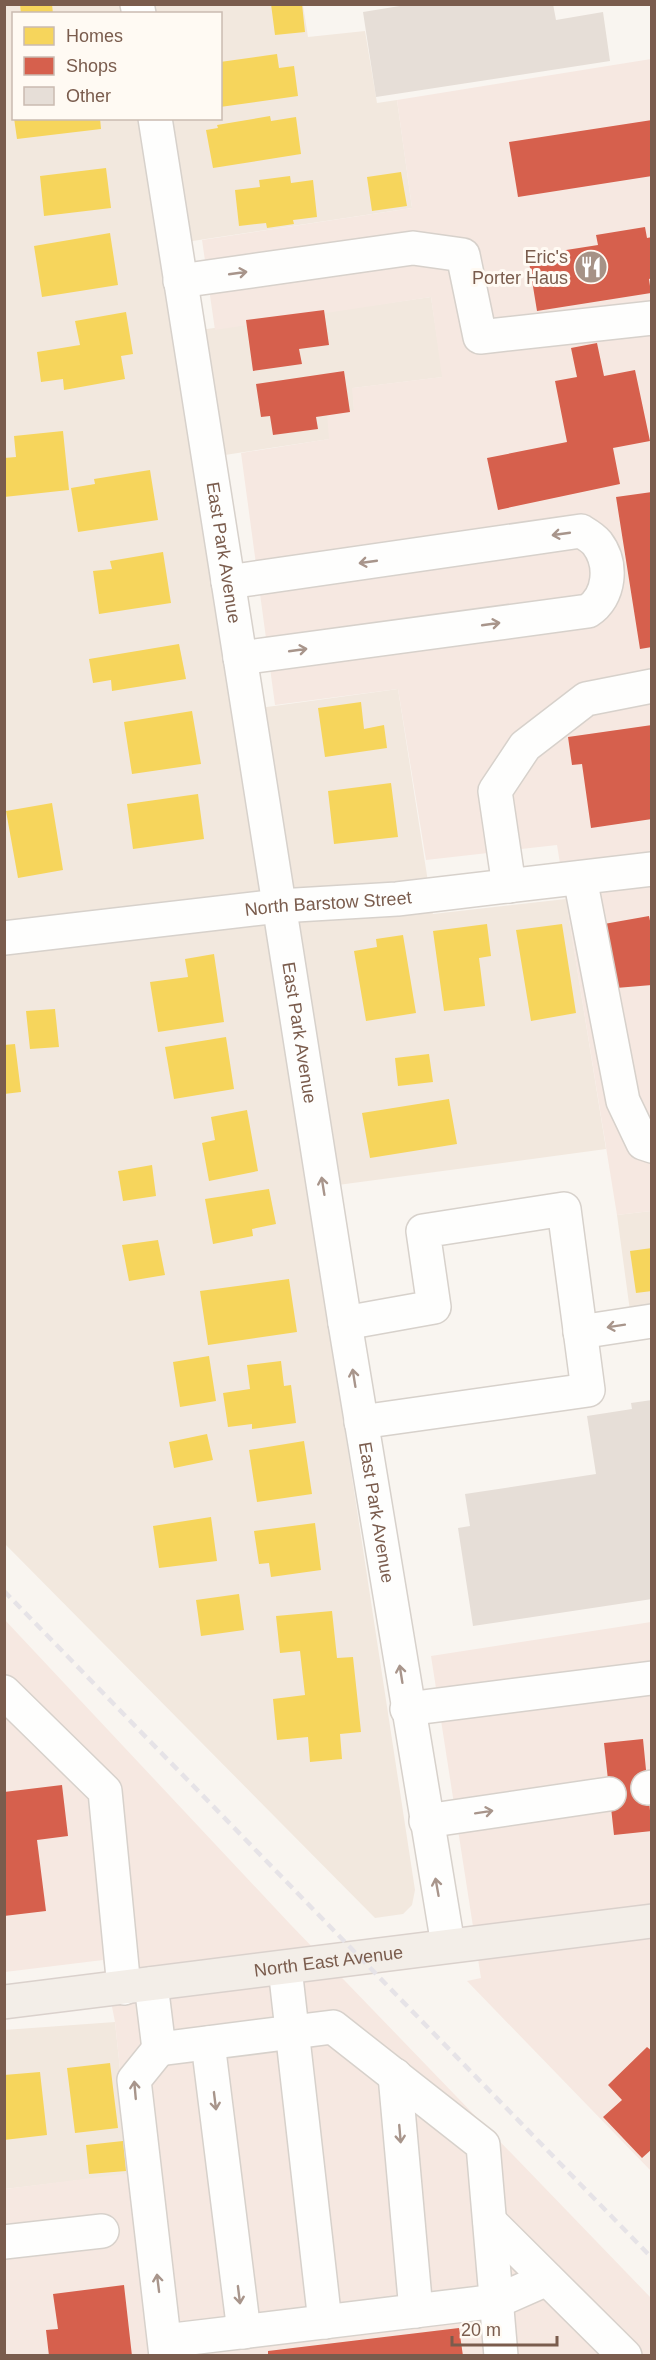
<svg xmlns="http://www.w3.org/2000/svg" width="656" height="2360" font-family="Arial,sans-serif">
<style>
.residential{fill:#f2e8de;fill-rule:evenodd}
.commercial{fill:#f6e8e1}
.homes{fill:#f6d55c}
.shops{fill:#d6604d}
.building{fill:#e6ded7}
.lines{fill:none;stroke-linecap:round;stroke-linejoin:round}
.minor-casing{stroke:#d7d1cb;stroke-width:36}
.major-casing{stroke:#dad1cc;stroke-width:36}
.minor{stroke:#fefefd;stroke-width:33}
.major{stroke:#f3eee8;stroke-width:33}
.rail{stroke:#e6e3e7;stroke-width:4.5;stroke-dasharray:9 6;stroke-linecap:butt}
.oneway{stroke:#a8958b}
.labels{text-anchor:middle;dominant-baseline:central;stroke-width:6;stroke-linejoin:round;paint-order:stroke}
.poi-label{font-size:18px;fill:#7a5c4d;stroke:#fffaf3;text-anchor:end}
.street-label{font-size:18px;fill:#7a5c4d;stroke:#fffaf3}
</style>
<rect width="100%" height="100%" fill="#f9f5f0"/>
<path class="residential" d="M4 5H303L308 37 365 31 377 103 397 100 412 208 159 246 172 334 431 297 443 377 353 388 354 411 330 439 192 460 231 712 398 689 433 914 566 899 606 1149 308 1189 415 1890 412 1905 403 1914 375 1918 5 1544ZM14 14H220V118H14Z
M651 1211V1307L630 1311 617 1215Z
M115 2022 131 2174 5 2189 4 2030Z"/>
<path class="commercial" d="M651 59V1211L617 1215 557 845 426 860 398 689 275 705 241 453 329 439 327 413 354 410 352 388 442 377 431 297 215 330 202 240 412 208 397 100Z
M4 1619 290 1924 651 2298V2355H5V2189L131 2173 115 2022 103 1960 5 1972Z
M651 1622V2171L467 1981 481 1978 431 1656Z"/>
<path class="homes" d="M20 4H52L53 14H21Z
M271 4H302L305 32 275 35Z
M277 54 279 68 294 66 298 96 220 107V62Z
M270 116 271 121 296 117 301 154 213 168 206 130 218 128 217 125Z
M14 118H100L101 129 17 139Z
M106 168 111 208 44 216 40 176Z
M401 172 407 206 372 211 367 177Z
M290 176 291 183 313 180 317 217 293 220 294 224 267 228 266 223 239 226 235 190 260 187 259 180Z
M110 233 118 285 42 297 34 246Z
M126 312 133 354 121 356 125 379 64 390 63 379 41 382 37 352 80 345 75 321Z
M63 431 69 490 4 497V458L16 457 14 436Z
M150 470 158 520 78 532 71 488 95 484 94 479Z
M163 552 171 603 99 614 93 571 112 569 110 561Z
M179 644 186 679 112 691 111 680 93 683 89 659Z
M361 702 364 729 384 725 387 748 325 757 318 708Z
M192 711 201 764 132 774 124 722Z
M391 783 398 837 334 844 328 791Z
M198 794 204 839 133 849 127 804Z
M52 803 63 870 18 878 6 811Z
M487 924 491 956 479 958 485 1006 444 1011 433 931Z
M562 924 576 1013 531 1021 516 930Z
M403 935 416 1013 366 1021 354 951 377 947 376 939Z
M214 954 224 1022 158 1032 150 982 188 977 185 959Z
M55 1009 59 1047 30 1049 26 1011Z
M226 1037 234 1089 174 1099 165 1047Z
M15 1044 21 1092 4 1094V1045Z
M429 1054 433 1082 398 1086 395 1058Z
M449 1099 457 1144 370 1158 362 1113Z
M247 1110 258 1171 209 1181 202 1143 215 1140 211 1117Z
M152 1165 156 1196 123 1201 118 1171Z
M269 1189 276 1224 252 1229 253 1236 213 1244 205 1199Z
M158 1240 165 1275 129 1281 122 1245Z
M652 1248V1291L636 1293 630 1251Z
M289 1279 297 1332 208 1345 200 1291Z
M209 1356 216 1401 180 1407 173 1362Z
M281 1361 284 1386 291 1385 296 1423 252 1429V1424L228 1427 223 1393 250 1389 247 1365Z
M207 1434 213 1460 174 1468 169 1442Z
M304 1441 312 1494 257 1502 249 1450Z
M211 1517 217 1561 159 1568 153 1526Z
M315 1523 321 1570 271 1577 269 1563 259 1564 254 1531Z
M239 1594 244 1630 201 1636 196 1600Z
M332 1611 337 1658 353 1657 361 1732 340 1734 342 1759 310 1762 308 1737 277 1740 273 1699 305 1695 300 1651 280 1653 276 1616Z
M110 2063 118 2128 75 2133 67 2068Z
M40 2072 47 2135 4 2140V2075Z
M123 2141 126 2171 89 2174 86 2145Z"/>
<path class="shops" d="M652 120V176L518 197 509 142Z
M645 227 647 238 652 237V278L649 279 651 293 537 311 528 256 598 245 596 235Z
M324 310 329 345 299 349 302 364 253 371 246 320Z
M597 343 604 376 635 370 650 441 613 448 620 484 498 510 487 458 567 442 555 381 577 377 571 348Z
M344 371 350 412 316 417 318 429 273 435 270 416 261 417 256 384Z
M652 492V647L640 649 616 497Z
M652 725V819L591 828 582 764 572 765 568 737Z
M649 916 652 930V985L616 988 604 924Z
M643 1739 652 1831 614 1835 604 1743Z
M62 1785 68 1836 37 1840 46 1911 4 1916V1792Z
M647 2047 652 2051V2149L642 2158 603 2117 622 2100 608 2085Z
M124 2285 132 2356H49L46 2330 58 2329 53 2294Z
M459 2328 463 2356H268V2351Z"/>
<path class="building" d="M412 4H553L556 20 603 12 610 61 376 97 363 12Z
M652 1400V1599L473 1626 458 1528 470 1526 465 1494 596 1474 587 1416 632 1409 631 1403Z"/>
<g class="lines">
<defs>
<g id="minor">
<path d="M137 4 139 14"/>
<path id="s1" d="M155 118 345 1323 448 1945"/>
<path d="M180 281 413 248 463 255 480 337 652 318"/>
<path d="M228 582 581 531C586 534 593 538 597 543 613 564 610 597 588 611L240 658"/>
<path d="M580 878 623 1101 643 1143 652 1146"/>
<path d="M509 886 495 791 525 746 586 699 652 686"/>
<path id="s2" d="M4 938 279 906 397 899 652 869"/>
<path d="M345 1323 434 1307 423 1231 564 1209 588 1390 361 1422"/>
<path d="M580 1332 652 1321"/>
<path d="M4 1692 105 1791 124 1988"/>
<path d="M407 1709 652 1678"/>
<path d="M648 1788 652 1787"/>
<path d="M426 1821 609 1794"/>
<path d="M285 1968 325 2322"/>
<path d="M151 1984 159 2049 333 2027 483 2145 501 2356"/>
<path d="M208 2043 244 2332"/>
<path d="M159 2049 134 2080 166 2356"/>
<path d="M395 2075 416 2311"/>
<path d="M490 2222 625 2356"/>
<path d="M4 2242 102 2231"/>
<path d="M165 2341 497 2301 547 2279"/>
</g>
<g id="major">
<path id="s3" d="M4 2002 652 1921"/>
</g>
</defs>
<use href="#minor" class="minor-casing"/>
<use href="#major" class="major-casing"/>
<use href="#minor" class="minor"/>
<use href="#major" class="major"/>
<path class="rail" d="M4 1591 652 2258"/>
</g>
<defs><path id="oneway-shaft" d="M-6 0H5M1.5-3L5.5 0L1.5 3" fill="none" stroke-width="1.6" stroke-linecap="round" stroke-linejoin="round" transform="scale(1.5)"/></defs>
<g class="oneway">
<use href="#oneway-shaft" transform="translate(238 273) rotate(-8)"/>
<use href="#oneway-shaft" transform="translate(561 534) rotate(172)"/>
<use href="#oneway-shaft" transform="translate(368 562) rotate(172)"/>
<use href="#oneway-shaft" transform="translate(491 624) rotate(-8)"/>
<use href="#oneway-shaft" transform="translate(298 650) rotate(-8)"/>
<use href="#oneway-shaft" transform="translate(323 1186) rotate(-99)"/>
<use href="#oneway-shaft" transform="translate(616 1326) rotate(171)"/>
<use href="#oneway-shaft" transform="translate(354 1378) rotate(-99)"/>
<use href="#oneway-shaft" transform="translate(401 1674) rotate(-99)"/>
<use href="#oneway-shaft" transform="translate(484 1812) rotate(-9)"/>
<use href="#oneway-shaft" transform="translate(437 1887) rotate(-100)"/>
<use href="#oneway-shaft" transform="translate(135 2090) rotate(-95)"/>
<use href="#oneway-shaft" transform="translate(215 2101) rotate(83)"/>
<use href="#oneway-shaft" transform="translate(400 2134) rotate(85)"/>
<use href="#oneway-shaft" transform="translate(158 2283) rotate(-97)"/>
<use href="#oneway-shaft" transform="translate(239 2295) rotate(83)"/>
</g>
<defs>
<symbol id="restaurant-disc" viewBox="-11 -11 22 22"><circle r="9.5" fill="#a69286" stroke="#fffaf3"/><path d="M-5-6h1v4h1v-4h1v4h1v-4h1v5L-1.5 .5V6h-2V.5L-5-1ZM5-6V6H3V1.5H1.5Q1.5-4 5-6Z" fill="#fff"/></symbol>
</defs>
<g fill-rule="evenodd">
<use href="#restaurant-disc" x="572" y="248" width="38" height="38"/>
</g>
<g class="labels">
<g class="poi-label">
<text x="568" y="257">Eric's<tspan x="568" dy="21">Porter Haus</tspan></text>
</g>
<g class="street-label">
<text stroke="none"><textPath href="#s1" startOffset="440">East Park Avenue</textPath></text>
<text stroke="none"><textPath href="#s2" startOffset="326">North Barstow Street</textPath></text>
<text stroke="none"><textPath href="#s1" startOffset="926">East Park Avenue</textPath></text>
<text stroke="none"><textPath href="#s1" startOffset="1412">East Park Avenue</textPath></text>
<text stroke="none"><textPath href="#s3" startOffset="327">North East Avenue</textPath></text>
</g>
</g>
<rect width="656" height="2360" fill="none" stroke="#7a5c4d" stroke-width="12"/>
<rect x="12" y="12" width="210" height="108" fill="#fffaf3" stroke="#cabbb1" stroke-width="1.5"/>
<rect x="24" y="27" width="30" height="18" fill="#f6d55c" stroke="#cabbb1" stroke-width="1.5"/>
<text x="66" y="42" font-size="18" fill="#7a5c4d">Homes</text>
<rect x="24" y="57" width="30" height="18" fill="#d6604d" stroke="#cabbb1" stroke-width="1.5"/>
<text x="66" y="72" font-size="18" fill="#7a5c4d">Shops</text>
<rect x="24" y="87" width="30" height="18" fill="#e6ded7" stroke="#cabbb1" stroke-width="1.5"/>
<text x="66" y="102" font-size="18" fill="#7a5c4d">Other</text>
<path d="M452 2336v9h105v-9" fill="none" stroke="#7a5c4d" stroke-width="3"/>
<text x="461" y="2336" font-size="18" fill="#7a5c4d" stroke="#fffaf3" stroke-width="4.5" paint-order="stroke">20 m</text>
</svg>
